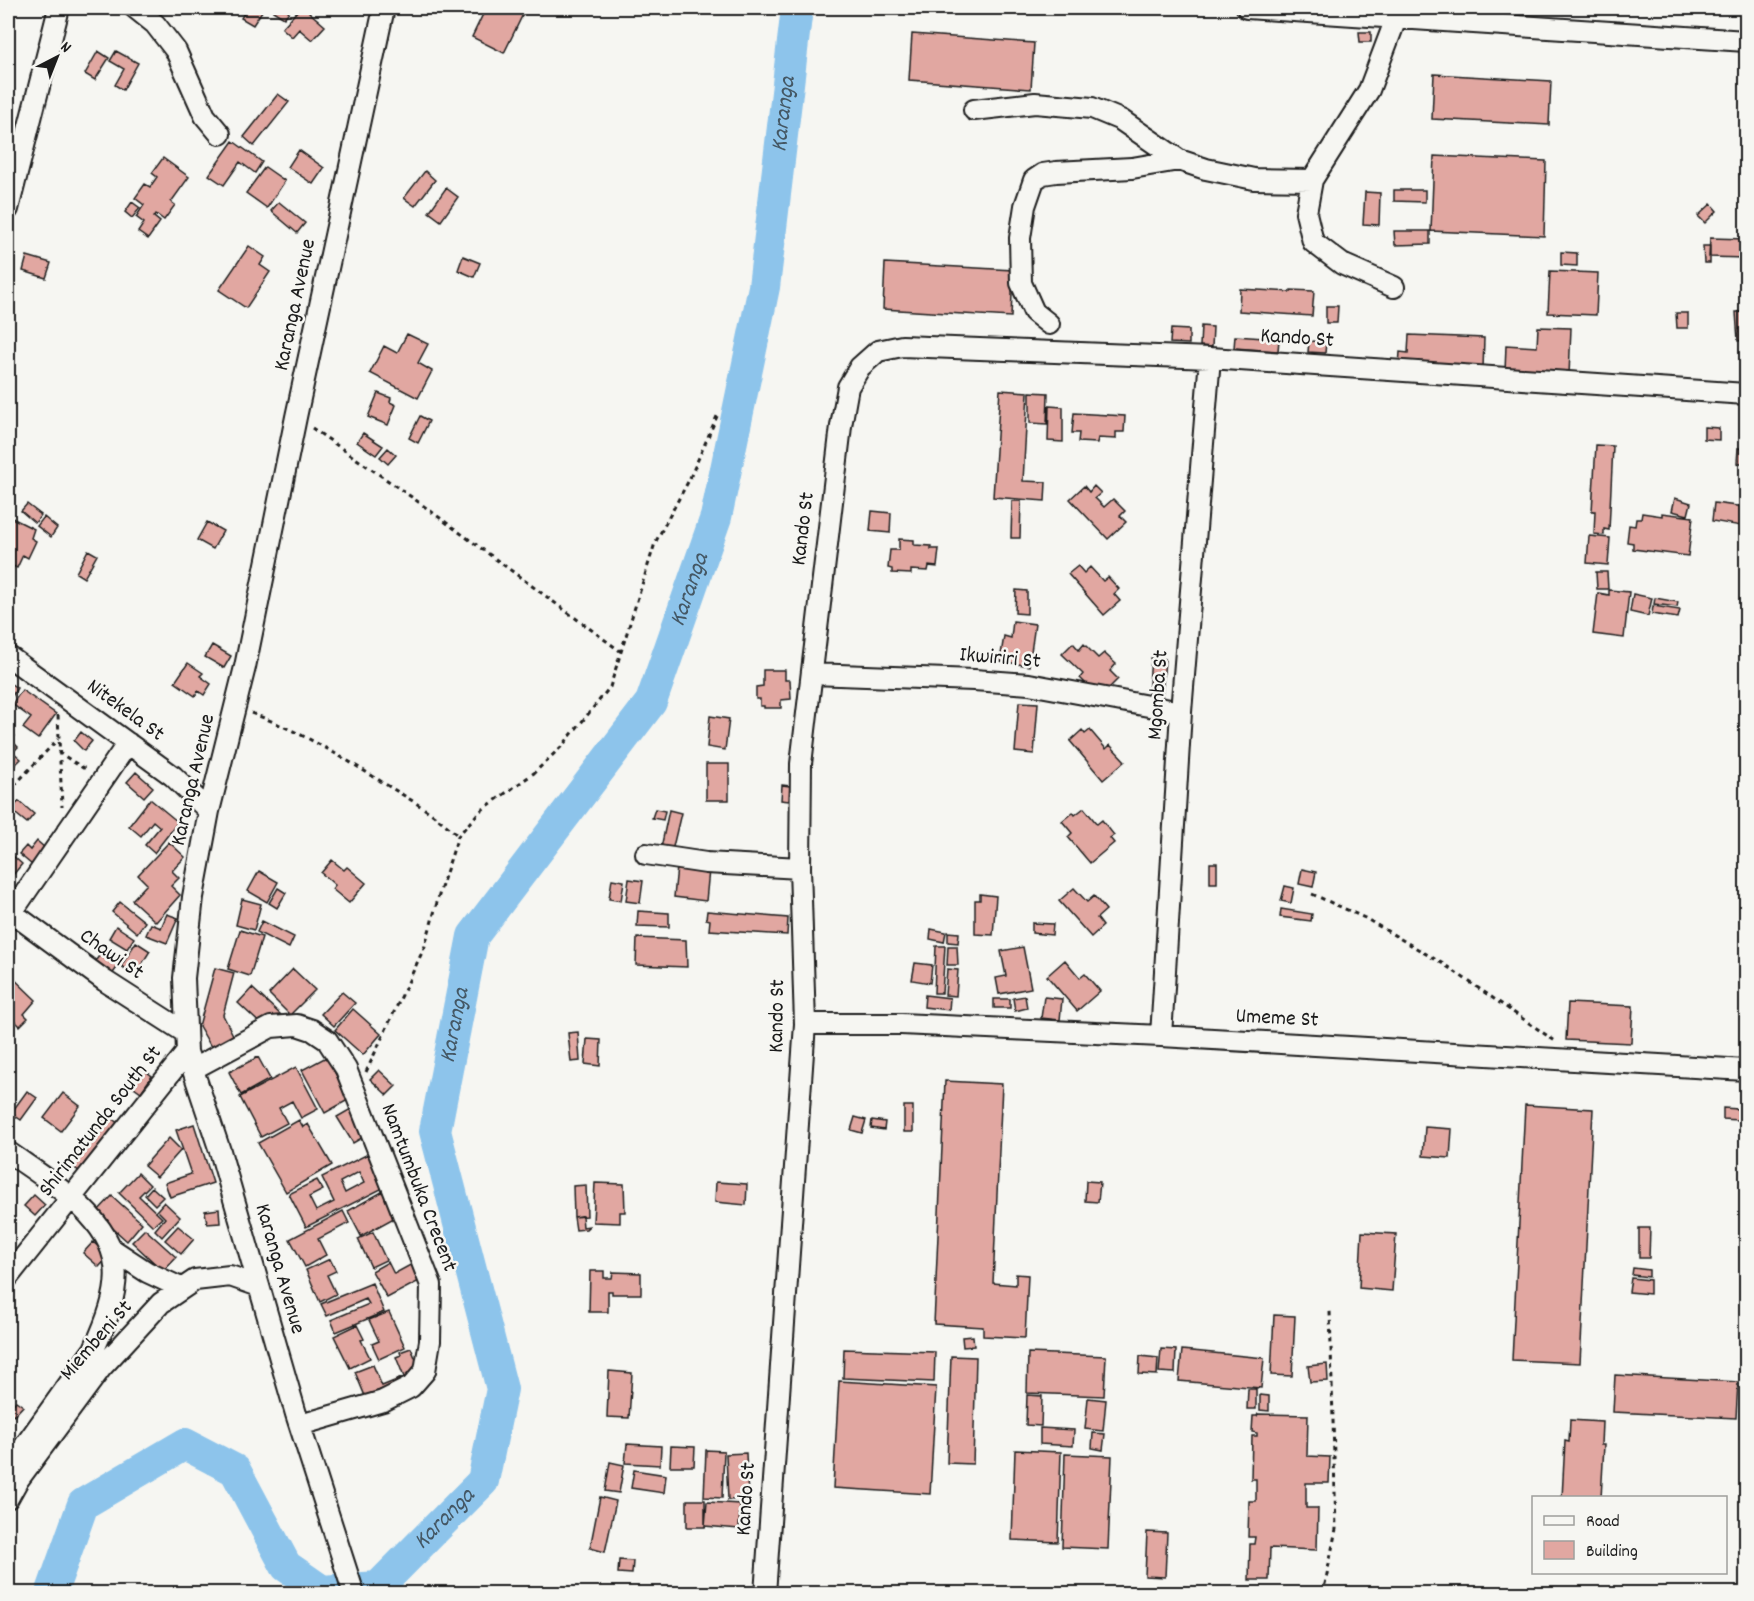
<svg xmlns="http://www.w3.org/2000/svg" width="1754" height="1601" font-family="Dekko,sans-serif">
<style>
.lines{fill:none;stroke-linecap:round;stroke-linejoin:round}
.river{stroke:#8dc4eb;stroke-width:32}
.building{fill:#e1a7a1;stroke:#1c1c1c;stroke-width:1.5;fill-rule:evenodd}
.minor-casing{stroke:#1c1c1c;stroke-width:24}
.path{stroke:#1c1c1c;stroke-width:3;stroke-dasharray:4.5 4.5;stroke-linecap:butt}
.minor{stroke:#f6f6f2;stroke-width:20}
.labels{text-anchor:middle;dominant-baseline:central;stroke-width:5;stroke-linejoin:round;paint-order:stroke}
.street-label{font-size:22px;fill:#1c1c1c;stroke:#f6f6f2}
.water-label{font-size:24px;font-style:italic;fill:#445764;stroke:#f6f6f2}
</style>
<rect width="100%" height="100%" fill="#f6f6f2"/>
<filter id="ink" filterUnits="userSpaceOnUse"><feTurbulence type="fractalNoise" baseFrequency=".0167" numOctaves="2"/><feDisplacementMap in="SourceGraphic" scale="12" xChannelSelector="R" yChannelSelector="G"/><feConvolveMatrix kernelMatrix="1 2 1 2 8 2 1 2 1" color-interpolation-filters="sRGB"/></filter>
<g filter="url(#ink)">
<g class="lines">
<path class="river" id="s1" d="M51 1594 83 1504 185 1444 235 1470 286 1566 322 1591 378 1587 483 1481 502 1389 435 1131 473 936 651 702 716 517 764 287 797 8"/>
</g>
<path class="building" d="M247 8H264L253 25 241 18Z
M276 8H292L284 18 273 11Z
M300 8H313L309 12 325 26 312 40 299 29 292 37 282 28Z
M496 8H526L504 53 472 37 485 10 493 14Z
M1359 32H1371V42H1360Z
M912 34 1034 43 1031 89 909 80Z
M98 51 109 58 95 80 85 74Z
M116 51 138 63 123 90 115 85 124 69 110 61Z
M1434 74 1551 81 1549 125 1432 119Z
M278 94 289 102 254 146 244 137Z
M233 141 262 162 255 173 240 162 224 185 209 175Z
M299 150 324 168 313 184 288 167Z
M1434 156 1546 161 1544 236 1431 231Z
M163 158 189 177 171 202 175 205 164 220 156 214 154 217 160 222 148 239 138 232 144 223 136 217 144 205 135 198 145 184 150 187 157 177 152 173Z
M265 167 285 181 267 208 246 193Z
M425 171 435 180 415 206 404 198Z
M446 188 458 197 441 221 429 212Z
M1394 190H1425V202L1394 201Z
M1365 192 1380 193 1379 225 1363 224Z
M132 202 140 208 132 218 125 212Z
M279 202 305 223 297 233 271 211Z
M1711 204 1717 211 1705 223 1698 216Z
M1394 231H1430V244L1395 245Z
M1710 238 1746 239V258L1709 257Z
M249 246 265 257 260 265 270 272 246 308 219 290Z
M1703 246H1710V263H1704Z
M1561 252 1577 253V266L1561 265Z
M27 256 51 263 46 278 23 271Z
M463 256 480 263 474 277 458 270Z
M885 263 1013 270 1011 317 883 309Z
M1550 271 1598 273 1596 315 1548 313Z
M1240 289 1291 292V290L1314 291 1312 316 1239 311Z
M1326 306H1338L1337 323H1326Z
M1736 312H1746V340L1738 341Z
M1676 313H1688V328H1677Z
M1201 326 1213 327 1212 347 1200 346Z
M1538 327 1571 328 1569 375 1505 372 1506 345 1537 347Z
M1171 329 1189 330V344L1170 343Z
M407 334 428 344 418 363 432 371 418 398 370 373 384 346 397 353Z
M1409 335 1484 338 1483 369 1399 366 1400 352 1408 353Z
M1235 336 1279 339 1278 351 1234 348Z
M1309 341 1326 342 1325 353 1308 352Z
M1000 390 1028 392 1023 481 1046 482 1045 501 993 497Z
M1030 392 1048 393 1047 424 1030 423Z
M378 393 391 398 390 402 396 405 388 425 368 417Z
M1049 406 1063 407V442L1048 441Z
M1074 413 1125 416 1124 432H1116V439L1098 438 1097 443 1078 442 1079 433H1072Z
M420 416 429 421 418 443 409 438Z
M1704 427 1719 428V440L1704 439Z
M1745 431H1746V475H1742L1743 463H1737L1738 448 1744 449Z
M363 433 383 446 376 455 357 442Z
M1596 445 1613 446 1609 530 1604 529V535L1594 534 1595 511H1592Z
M388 448 396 455 388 464 380 457Z
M1084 486 1089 492 1094 486 1101 493 1095 498 1104 507 1113 499 1125 511 1120 516 1126 522 1108 539 1070 499Z
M1675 498 1691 503 1688 515 1672 511Z
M1012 501H1021L1020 538H1011Z
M1714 503 1744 507 1741 526 1712 521Z
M27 504 41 515 35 523 21 511Z
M872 511 891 513 890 533 870 531Z
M1642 513 1662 516V513L1693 517 1688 556 1633 549V543L1627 542 1629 525 1635 526 1636 519H1641Z
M8 516 34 529 31 538 36 541 28 558 23 555 17 568 8 564Z
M44 517 57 528 51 537 37 526Z
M207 522 223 531 213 549 197 540Z
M1589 536 1610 538 1608 565 1587 563Z
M899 539 914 540V545L931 546V549H939L937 567 929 566 928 571 911 570V574L892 573V569L888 568 890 550H899Z
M88 550 97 555 84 578 76 573Z
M1078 566 1084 573 1090 567 1103 581 1108 577 1119 589 1114 594 1120 601 1104 615 1068 574Z
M1596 572H1607L1608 589H1597Z
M1016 590 1027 591V614L1015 613Z
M1609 590 1629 592 1624 638 1593 634 1598 593 1609 595Z
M1633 594 1652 598 1648 616 1630 612Z
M1655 598 1678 602 1677 607 1654 604Z
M1653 606 1680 610 1678 618 1652 614Z
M1013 621 1035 624 1029 666 1000 661 1004 636 1011 638Z
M1073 643 1079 650 1084 644 1098 658 1104 653 1116 664 1110 671 1118 679 1100 697 1080 678 1083 674 1062 654Z
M212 645 231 656 224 668 205 657Z
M1151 658 1165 659 1162 698 1148 697Z
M188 663 203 673 200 676 211 684 204 695 198 691 195 696 175 682Z
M763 670H785V680H790L791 699 781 700V708H764V706H760V699H756V687L763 686Z
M8 682 17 688 8 703Z
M22 690 56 714 38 739 23 728 31 718 12 704Z
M1019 702 1038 703 1034 754 1015 752Z
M710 716 729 719 725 750 707 747Z
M8 729 15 736 11 740 18 747 13 752 21 759 12 768 8 764Z
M1082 730 1085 734 1090 730 1106 749 1110 745 1125 761 1103 780 1070 741Z
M81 732 92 741 84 751 74 741Z
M706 764H729V800H706Z
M136 772 153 787 144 797 127 782Z
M782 785 790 786 789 801 781 800Z
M150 799 178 822 154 853 145 845 160 827 153 821 141 836 129 826Z
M19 801 34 814 27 823 11 810Z
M1084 808 1097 824 1102 820 1114 835 1110 838 1114 843 1090 863 1068 837 1072 833 1062 821 1073 812 1075 815Z
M655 809 665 811 663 820 652 818Z
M669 810 681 813 672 851 661 848Z
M37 841 52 854 38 870 19 854 26 846 30 850Z
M169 842 185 857 172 871 179 878 171 886 180 895 156 922 132 900 147 884 138 875Z
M13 856 22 864 8 881V862Z
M332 860 344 870 347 867 366 883 349 903 332 889 335 885 321 873Z
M1210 863H1217V883H1210Z
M677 867 709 870 706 901 674 897Z
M1302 869 1316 872 1313 887 1299 884Z
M259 871 278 882 267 902 248 891Z
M612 879 624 881 621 901 609 899Z
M629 879 643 881 640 903 626 901Z
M1285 886 1294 888 1291 903 1281 901Z
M278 888 286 893 277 908 269 903Z
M1074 888 1087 902 1094 896 1106 910 1097 918 1103 926 1091 937 1059 901Z
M980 894 996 896 993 935 975 934V900H980Z
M242 899 261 904 254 930 236 925Z
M120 902 145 922 137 933 112 912Z
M1281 909 1312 914 1311 921 1280 917Z
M638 911 669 913V927L637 926Z
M707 911 788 918 787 935 709 930 710 920 706 919Z
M167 914 178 918 167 943 146 935 151 924 161 928Z
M262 921 294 937 289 948 257 932Z
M1032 923 1053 924 1052 935 1032 933Z
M116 926 134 938 127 949 109 938Z
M931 929 946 932 944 942 930 939Z
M240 930 262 937 250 976 228 969Z
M948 932 959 933 958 943 948 942Z
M637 938 686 940 687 967 636 965Z
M136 942 150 951 135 975 121 966Z
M936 946H945L942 993H934Z
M948 946H957L958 965H947Z
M1023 947 1031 988 999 994 996 978 1006 976 1001 951Z
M102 952 119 965 111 976 93 964Z
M1065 960 1080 978 1085 974 1100 991 1077 1011 1047 976Z
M915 963 932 965 930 983 912 980Z
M215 968 234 973 223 1015 236 1041 214 1052 199 1026Z
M293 969 315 990 290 1015 269 994Z
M947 969 958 970 956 996 945 995Z
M8 973 36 1000 24 1014 28 1018 20 1026 13 1019 8 1025Z
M252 988 282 1016 265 1028 238 1003Z
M342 992 355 1003 334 1026 321 1014Z
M925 995 950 998 949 1010 924 1007Z
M1025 996 1027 1008 1015 1011 1013 998Z
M1044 997 1062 999 1060 1020 1041 1018Z
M994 999H1010V1008H994Z
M1568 1003 1633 1006 1631 1043 1566 1040Z
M353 1009 381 1034 363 1055 335 1030Z
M578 1032 580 1061 571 1062 568 1033Z
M587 1039 601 1040 600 1066 585 1064Z
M332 1054 339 1068 334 1071 342 1086 348 1083 355 1096 325 1113 302 1070Z
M258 1057 270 1079 241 1095 229 1072Z
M139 1066 152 1076 141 1092 127 1082Z
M296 1067 318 1109 301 1118 292 1101 279 1108 287 1123 261 1137 240 1097Z
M379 1070 396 1086 387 1095 370 1079Z
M945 1081 1002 1084 993 1283 1016 1285V1274L1028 1275 1025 1338 983 1336V1327L934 1324Z
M27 1091 37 1098 21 1120 11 1113Z
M63 1093 80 1106 61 1131 44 1118Z
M1525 1105 1593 1109 1580 1363 1512 1360Z
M356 1106 367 1135 353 1143 337 1117Z
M904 1106H913V1132H904Z
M1723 1108 1738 1109V1120L1723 1119Z
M107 1115 123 1127 86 1176 69 1164Z
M855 1117 866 1120 862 1133 851 1130Z
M299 1120 303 1127 308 1124 332 1165 286 1192 258 1143Z
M872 1120 885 1122 884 1130 871 1128Z
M194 1124 213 1183 170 1197 165 1183 191 1174 176 1130Z
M1425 1127 1452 1129 1450 1158 1423 1156Z
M169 1138 181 1150 157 1177 144 1166Z
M368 1154 385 1187 306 1227 289 1194 317 1180 323 1190 309 1197 316 1211 334 1202 322 1177ZM359 1172 364 1183 345 1193 340 1182Z
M138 1173 150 1185 139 1196 162 1218 153 1226 119 1193Z
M1086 1181 1100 1182 1098 1202 1085 1201Z
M716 1182 747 1184 746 1205 715 1202Z
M595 1183 624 1184 625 1212H620V1223L593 1222Z
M586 1185 587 1216 574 1217 573 1186Z
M152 1187 163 1197 155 1205 145 1195Z
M389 1188 403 1213 361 1236 348 1211Z
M34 1195 45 1205 35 1216 24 1206Z
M112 1196 142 1223 127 1241 96 1213Z
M164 1202 180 1217 162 1237 155 1230 165 1218 157 1210Z
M219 1209 220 1223 207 1224 205 1211Z
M343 1211 349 1223 318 1239 326 1255 305 1267 290 1239Z
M582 1216 583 1227 589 1226 586 1229 576 1230 574 1217Z
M178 1226 194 1239 181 1254 165 1240Z
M1639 1228H1650L1649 1258H1639Z
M145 1229 176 1257 163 1271 132 1242Z
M373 1232 386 1260 371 1267 358 1239Z
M1362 1232 1396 1234 1392 1291 1359 1288Z
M93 1242 109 1256 99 1267 83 1253Z
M330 1259 336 1271 327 1275 336 1294 320 1302 306 1270Z
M388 1262 394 1274 414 1263 423 1279 387 1298 372 1271Z
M1633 1268 1649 1270V1277L1632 1275Z
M590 1271H604V1278H612L613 1272 641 1273V1294H612V1291H608V1312H589Z
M1631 1278 1650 1280V1294L1629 1292Z
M372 1283 384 1312 336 1332 331 1320 369 1304 366 1299 327 1316 321 1304Z
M389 1312 405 1347 379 1359 372 1344 379 1341 369 1320Z
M1274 1315 1295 1316 1292 1376 1271 1375Z
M357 1325 364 1339 361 1340 370 1358 350 1368 334 1336Z
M973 1336 974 1346 963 1347 962 1337Z
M411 1348 422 1374 365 1396 355 1372 373 1365 382 1386 404 1377 396 1357 401 1355 400 1352Z
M844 1349 935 1352 934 1382 843 1378Z
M1161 1349 1176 1350 1175 1373 1159 1372Z
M1182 1350 1264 1358 1261 1388 1179 1381Z
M1028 1353 1106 1356 1104 1396 1027 1393Z
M951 1356 976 1357 973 1464 947 1463Z
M1140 1356 1158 1358 1157 1375 1139 1374Z
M1327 1364 1328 1381 1310 1382 1308 1366Z
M609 1371 632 1373 629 1418 607 1417Z
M1615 1375 1738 1382 1736 1418 1613 1412Z
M839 1381 936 1387 930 1494 833 1488Z
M1248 1389H1256V1409H1247Z
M1027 1395 1042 1396 1041 1426 1026 1425Z
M1260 1395 1269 1396V1411L1260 1410Z
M1088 1398 1106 1400 1103 1431 1085 1429Z
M16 1401 23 1406 14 1416 8 1410Z
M1258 1414 1308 1415 1307 1456 1330 1457 1329 1483H1306V1508H1318L1317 1550 1270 1548 1269 1580H1249L1250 1544H1254L1255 1537H1248L1249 1501H1256V1479H1251L1252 1436H1257V1433L1252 1432 1253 1416H1257Z
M1570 1420 1602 1422 1601 1445H1604L1601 1498H1562L1565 1441 1569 1442Z
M1040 1428 1074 1430 1073 1446 1040 1444Z
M1093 1433 1105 1434 1103 1450 1092 1448Z
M627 1444 661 1446 660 1465 625 1463Z
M671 1446 695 1447 694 1466H670Z
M706 1450 724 1451 722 1498 704 1497Z
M1015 1450 1061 1452 1058 1542 1012 1540Z
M746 1453 748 1499 728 1500 726 1454Z
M1065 1454 1112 1456 1108 1549 1062 1547Z
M610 1462 624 1465 619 1493 605 1491Z
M634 1470 666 1475 664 1493 631 1488Z
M600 1497 616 1501 605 1552 590 1548Z
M687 1500H705V1527H687Z
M707 1502 740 1504 739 1529 705 1526Z
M1147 1532 1167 1533 1165 1577 1145 1576Z
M619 1560 633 1561 632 1574 618 1573Z"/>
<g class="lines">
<defs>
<path id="minor" d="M135 8 155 24 176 51 205 116 220 134
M1247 8 1746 41
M974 110 1035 103 1092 108 1121 120 1179 160 1206 169 1254 179 1312 180
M8 209 59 8
M1394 287 1342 264 1313 242 1306 213 1312 180 1369 90 1397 16
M1049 324 1034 312 1021 283 1020 238 1025 206 1034 180 1043 174 1056 172 1132 168 1179 160
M8 656 173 776 209 811
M812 674 974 680 1029 684 1181 712
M646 854 706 863 800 868
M11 912 105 981 186 1033
M8 918 128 743
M805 1024H901L1161 1036 1746 1070
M1161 1036 1181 712 1210 358
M193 1069 271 1027 297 1025 312 1030 327 1040 346 1069 431 1285 430 1341 425 1371 411 1387 383 1401 300 1425
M8 1152C46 1179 109 1215 115 1265 119 1292 105 1325 94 1349L8 1469
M112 1249 147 1272 181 1288
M8 1277 187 1052
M8 1498 18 1480 101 1368 161 1303 195 1280 230 1276 259 1286
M354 1594 296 1414 220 1151 187 1052 184 978 193 897 209 811 245 667 296 417 384 8
M765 1594 805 1024 800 868 801 764 841 426 848 387 860 367 878 351 902 346 1210 358 1746 394"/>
</defs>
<use href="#minor" class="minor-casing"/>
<path class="path" d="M312 428 413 498 620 651
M251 713C302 732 344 758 390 787 413 801 438 816 458 836
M58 715 62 807
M58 752 83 768 89 767
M8 792 58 739
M1312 894 1365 918 1445 965 1555 1041
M366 1072 425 946 441 888 458 836 479 812 534 773 563 745 610 687 655 543 689 480 718 414
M1323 1594 1336 1529 1330 1311"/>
<use href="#minor" class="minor"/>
</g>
</g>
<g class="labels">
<g class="street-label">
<text transform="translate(296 305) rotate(-78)">Karanga Avenue</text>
<text transform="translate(1297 339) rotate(4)">Kando St</text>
<text transform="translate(804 529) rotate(-83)">Kando St</text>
<text transform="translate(1000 659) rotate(5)">Ikwiriri St</text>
<text transform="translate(1159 695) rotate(-86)">Mgomba St</text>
<text transform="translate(125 711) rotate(36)">Nitekela St</text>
<text transform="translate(194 780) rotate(-77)">Karanga Avenue</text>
<text transform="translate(111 955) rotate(35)">Chawi St</text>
<text transform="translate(778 1016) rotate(-89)">Kando St</text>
<text transform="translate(1277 1019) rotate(3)">Umeme St</text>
<text transform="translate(101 1122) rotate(-52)">Shirimatunda South St</text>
<text transform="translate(418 1188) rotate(69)">Namtumbuka Crecent</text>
<text transform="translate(279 1269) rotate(74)">Karanga Avenue</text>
<text transform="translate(97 1341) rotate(-49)">Miembeni St</text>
<text transform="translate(747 1499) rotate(-86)">Kando St</text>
</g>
<g class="water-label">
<text stroke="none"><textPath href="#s1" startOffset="2086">Karanga</textPath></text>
<text stroke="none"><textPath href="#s1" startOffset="1600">Karanga</textPath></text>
<text stroke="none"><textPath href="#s1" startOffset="1096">Karanga</textPath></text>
<text stroke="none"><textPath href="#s1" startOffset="574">Karanga</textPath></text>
</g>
</g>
<rect width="1754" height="1601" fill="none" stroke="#f6f6f2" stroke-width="30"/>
<rect x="15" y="15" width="1724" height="1571" fill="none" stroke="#1c1c1c" stroke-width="2" filter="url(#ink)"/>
<rect x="1532" y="1496" width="195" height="78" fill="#f6f6f2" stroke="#9f9f9c" stroke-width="1.5"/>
<rect x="1544" y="1516" width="30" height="9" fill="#f6f6f2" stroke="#9f9f9c" stroke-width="1.5"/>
<text x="1586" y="1526" font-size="18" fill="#1c1c1c">Road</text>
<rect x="1544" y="1541" width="30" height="18" fill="#e1a7a1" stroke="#9f9f9c" stroke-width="1.5"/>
<text x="1586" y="1556" font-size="18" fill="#1c1c1c">Building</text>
<g transform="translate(57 57) rotate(42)" stroke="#f6f6f2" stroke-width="4.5" paint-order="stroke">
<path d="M0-4.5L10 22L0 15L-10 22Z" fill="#1c1c1c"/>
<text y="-9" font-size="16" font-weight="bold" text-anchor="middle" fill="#1c1c1c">N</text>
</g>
</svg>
